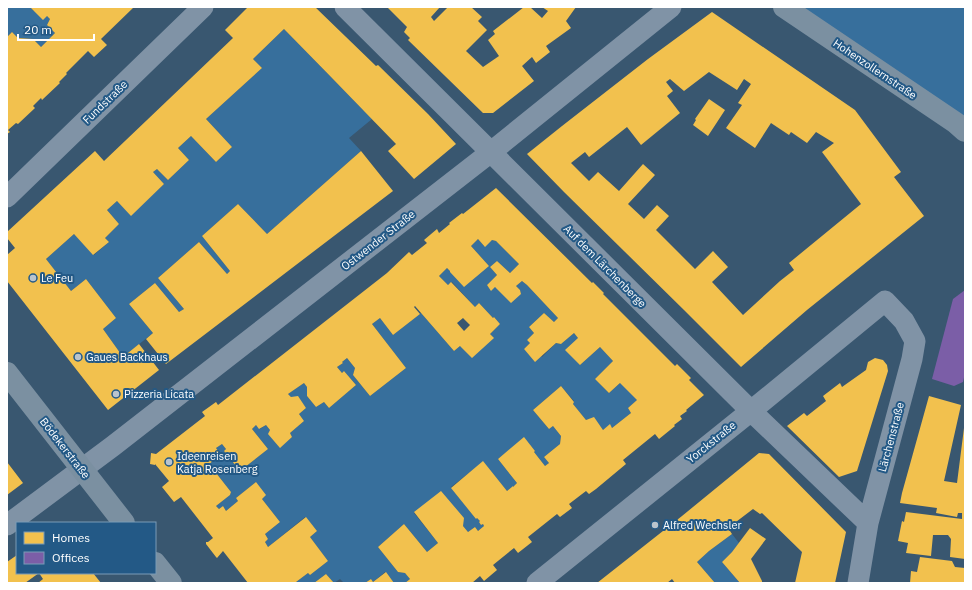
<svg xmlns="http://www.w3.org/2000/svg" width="972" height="590" font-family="'IBM Plex Sans',sans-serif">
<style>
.green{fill:#376f9c}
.homes{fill:#f2c14e;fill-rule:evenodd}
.offices{fill:#7b5ea7}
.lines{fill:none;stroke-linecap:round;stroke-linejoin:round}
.street{stroke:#8093a6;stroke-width:21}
.secondary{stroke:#7b90a1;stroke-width:22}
.poi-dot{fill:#bac4cd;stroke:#235986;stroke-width:1.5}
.labels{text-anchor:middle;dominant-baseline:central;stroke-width:4;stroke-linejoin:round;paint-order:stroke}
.street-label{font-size:11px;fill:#fff;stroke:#235986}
.poi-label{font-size:11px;fill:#fff;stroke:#235986;text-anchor:start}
</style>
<rect width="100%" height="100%" fill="#395770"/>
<path class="green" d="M7 7H30L34 11 38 7 50 19 47 25 55 33 41 47 33 39 18 38 12 32 7 37Z
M784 7H965V131Z
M284 29 372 119 349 138 361 151 267 234 238 204 202 236 230 271 227 274 199 242 158 278 184 309 179 312 155 283 129 304 153 333 123 357 103 329 116 318 86 279 71 291 46 259 74 234 94 255 109 242 105 238 119 224 107 210 117 201 131 215 164 184 153 172 157 169 168 180 189 160 178 148 191 136 216 162 232 147 206 119 262 68 253 59Z
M478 239 484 246 492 240 496 241 519 264 510 273 497 261 490 267 497 275 487 285 491 290 495 287 521 294 520 290 516 286 522 281 527 285 558 318 554 322 544 313 529 327 534 333 527 340 530 343 524 349 535 361 541 356 542 357 556 343 561 344 574 333 578 338 580 365 600 347 613 361 595 379 609 393 626 378 643 395 628 408 631 413 612 428 610 425 603 430 594 418 586 420 573 404 574 401 561 386 533 410 549 429 553 426 561 436 560 444 544 457 549 463 545 466 534 452 535 451 524 438 498 459 517 483 513 487V486L507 491 483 462 451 487 476 519 477 518 480 521 479 522 481 525 483 524 484 526 478 531 475 527 468 532 463 526 441 492 414 513 438 543 427 552 404 524 378 547 398 572 405 573 410 579 405 583H394L385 572 373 582 371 579 365 583H344L340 579 334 583 326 574 314 583H306L305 582 304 583H297L296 582 308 573 310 575 328 561 310 537 317 531 305 517 268 547 265 542 268 539 265 534 280 522 262 499 256 482 236 498 238 501 226 511 223 506 219 509 216 506 230 495 231 492 209 464 221 455 216 448 222 444 226 449 224 451 240 471 268 449 252 429 256 425 260 429 266 425 270 430 269 434 280 447 292 437 290 433 304 421 299 414 306 408 298 397H291L288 394 304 383 307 387V396L316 407 324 402 329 408 356 385 344 371 342 373 337 367 343 363 342 362 347 358 355 368 353 375 370 396 406 368 372 324 380 318 393 335 421 313 454 351 460 346 493 338 490 334 500 324 494 317 493 318 479 303 475 307 452 282 448 285 439 276 447 268 450 271 489 266 471 246Z
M732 534 739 543 732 552 722 562 740 583H715L697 562 709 551Z"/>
<path class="homes" d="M30 7H134L101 39 107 45 94 57 88 51 66 73 67 74 59 82 60 83 42 100 41 98 33 106 35 108 18 124 16 123 8 130 10 132 7 134V37L12 32 18 38 33 39 41 47 55 33 47 25 50 19 47 16 43 20Z
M248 7H315L376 66 378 65 428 114 456 144 414 179 388 151 396 144 331 77 284 29 253 59 262 68 206 119 232 147 216 162 191 136 178 148 189 160 168 180 157 169 153 172 164 184 131 216 117 201 107 210 119 224 105 238 109 242 93 255 74 234 46 259 71 291 86 279 116 318 103 329 123 357 139 344 159 370 108 410 7 281V255L15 248 7 238V232L95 151 104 161 233 38 225 30Z
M387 7H440L431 17 434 21 448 7H463L464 8 466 7H471L482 17 478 21 487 30 466 51 483 67 499 56 488 40 495 34 493 31 524 7H530L542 18 548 11 542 7H576L566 21 571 28 546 46 550 52 536 63 532 57 522 66 534 81 493 113H483L408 40 410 38 404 32 407 27Z
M712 12 855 110 901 172 894 177 924 216 807 310 741 367 684 310 564 192 527 154 562 126 648 59ZM709 72 737 90 744 79 751 84 738 103 742 105 726 128 755 148 771 123 789 135 791 132 807 143 816 132 834 143 822 152 861 204 789 263 794 270 780 281 743 315 712 282 728 267 713 251 695 269 656 230 669 216 657 205 644 219 628 204 655 175 643 164 619 191 598 172 589 181 571 163 585 152 589 157 627 127 641 145 680 113 667 96 673 91 666 82 670 79 684 91Z
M709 99 725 110 708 136 693 125 696 120 695 119Z
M361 151 393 191 166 364 146 339 153 333 129 304 155 283 179 312 184 309 158 278 199 242 227 274 230 271 202 236 238 204 267 234Z
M496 188 592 283 593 282 604 293 603 294 675 366 677 364 691 378 689 380 704 395 686 410 687 411 680 416 682 419 674 425 675 426 659 439 655 434 623 460 626 464 596 489 589 494 586 491 569 504 572 508 560 517 557 514 528 537 532 542 518 553 514 548 493 565 497 570 484 581 480 576 472 583H405L410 579 405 573 398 572 378 547 404 524 427 552 438 543 414 512 441 491 464 518 463 526 468 532 475 527 478 531 484 526 483 524 481 525 479 522 480 521 477 518 476 519 451 488 483 461 507 491 513 486V487L517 483 498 459 524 437 535 451 534 452 545 466 549 463 544 457 560 444 561 436 553 426 549 429 533 410 561 386 574 402 573 404 586 420 594 417 603 430 610 424 612 428 631 413 628 408 637 400 620 383 609 393 595 379 613 361 600 347 580 365 565 350 578 338 574 333 561 344 556 343 535 362 524 349 530 343 527 340 534 333 529 327 544 313 554 322 558 318 527 285 522 281 516 286 520 290 521 294 511 303 495 287 491 291 487 285 497 275 490 267 497 261 510 273 519 264 496 241 492 240 485 247 478 239 471 246 489 266 464 287 450 272V271L447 268 439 276 448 285 451 282 475 307 479 303 493 318 494 317 500 324 490 334 494 338 472 358 460 346 454 351 415 306 414 307 420 314 393 335 380 318 372 324 406 368 370 396 353 375 355 368 347 358 342 362 343 363 337 367 342 373 344 371 356 385 329 408 324 402 316 407 307 396V387L304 383 288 394 291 397 298 396 306 408 299 414 304 421 290 433 292 437 280 448 268 434 270 430 266 425 259 429 256 425 252 429 268 449 240 471 224 451 226 449 222 444 216 448 221 455 209 464 231 492 230 495 216 506 219 509 223 506 226 511 238 501 236 498 256 482 266 495 262 499 280 522 265 534 268 539 265 542 268 547 306 517 317 531 310 537 328 561 310 575 308 573 296 582 297 583H248L223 551 217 558 216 557 206 544V542H208L213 538 181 497 174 502 162 487 169 481 155 464V465L150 464 151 453 156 454 205 416 202 412 216 402 218 405 387 273 409 252 412 255 427 243 424 240 437 229 439 233 450 224 449 223 462 213 463 214ZM463 318 470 325 464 331 457 323Z
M875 358 883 360 887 365 888 371 857 471 839 477 787 426 804 413 807 416 826 401 823 396 840 383 842 387 866 370 868 362Z
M929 396 961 405 944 481 957 483 964 428H965V559L950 557 951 539 948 535H933L931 556 906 553 908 543 898 541 902 521 904 522 906 512 962 519V513H958L957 517 936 513 937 508 900 503 902 493Z
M759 453 769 454 846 532 835 583H795L802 552 762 513 760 514 753 509 728 528 732 534 709 551 697 562 715 583H675L672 579 667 583H597L682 516Z
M7 462 23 483 7 495Z
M750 528 766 539 751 559 762 581V583H740L722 562 732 552Z
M17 555V573H93L101 583H38L43 579 39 573 25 583H7V562Z
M920 557 952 561 955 567 965 568V583H910L911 571 917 572Z
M386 572 394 583H365L371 579 373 582Z
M326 574 334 583H314Z"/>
<path class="offices" d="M965 290V373L963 382 954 386 932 379 953 299Z"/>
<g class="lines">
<path class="street" d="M345 7 751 411 868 523
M7 197 203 7
M7 525 113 446 491 152 671 7
M537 583 751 411 885 301 904 321 915 341 912 359 868 523 858 583"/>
<path class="secondary" d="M784 7 956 123 965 131
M7 373 124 523
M155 563 171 583"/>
</g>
<g class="poi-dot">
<circle cx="33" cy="278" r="4"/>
<circle cx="78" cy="357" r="4"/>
<circle cx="116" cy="394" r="4"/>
<circle cx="169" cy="462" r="4"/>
<circle cx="655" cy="525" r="4"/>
</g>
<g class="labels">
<g class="street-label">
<text transform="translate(875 69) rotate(34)">Hohenzollernstraße</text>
<text transform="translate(105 102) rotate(-44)">Fundstraße</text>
<text transform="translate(378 240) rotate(-38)">Ostwender Straße</text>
<text transform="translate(605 266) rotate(45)">Auf dem Lärchenberge</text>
<text transform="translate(891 437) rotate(-75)">Lärchenstraße</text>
<text transform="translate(711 442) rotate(-39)">Yorckstraße</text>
<text transform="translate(65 448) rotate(52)">Bödekerstraße</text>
</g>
<g class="poi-label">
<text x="41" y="278">Le Feu</text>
<text x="86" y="357">Gaues Backhaus</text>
<text x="124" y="394">Pizzeria Licata</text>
<text x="177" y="456">Ideenreisen<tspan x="177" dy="13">Katja Rosenberg</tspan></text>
<text x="663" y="525">Alfred Wechsler</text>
</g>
</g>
<rect width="972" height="590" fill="none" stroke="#ffffff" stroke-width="16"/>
<rect x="16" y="522" width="140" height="52" fill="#235986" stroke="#7b9bb6"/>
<rect x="24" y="532" width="20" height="12" fill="#f2c14e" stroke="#7b9bb6"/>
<text x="52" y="542" font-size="12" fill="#ffffff">Homes</text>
<rect x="24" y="552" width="20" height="12" fill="#7b5ea7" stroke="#7b9bb6"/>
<text x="52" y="562" font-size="12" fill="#ffffff">Offices</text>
<path d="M18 34v6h76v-6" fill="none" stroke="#ffffff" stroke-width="2"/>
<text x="24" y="34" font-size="12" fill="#ffffff" stroke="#235986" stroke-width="3" paint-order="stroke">20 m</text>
</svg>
